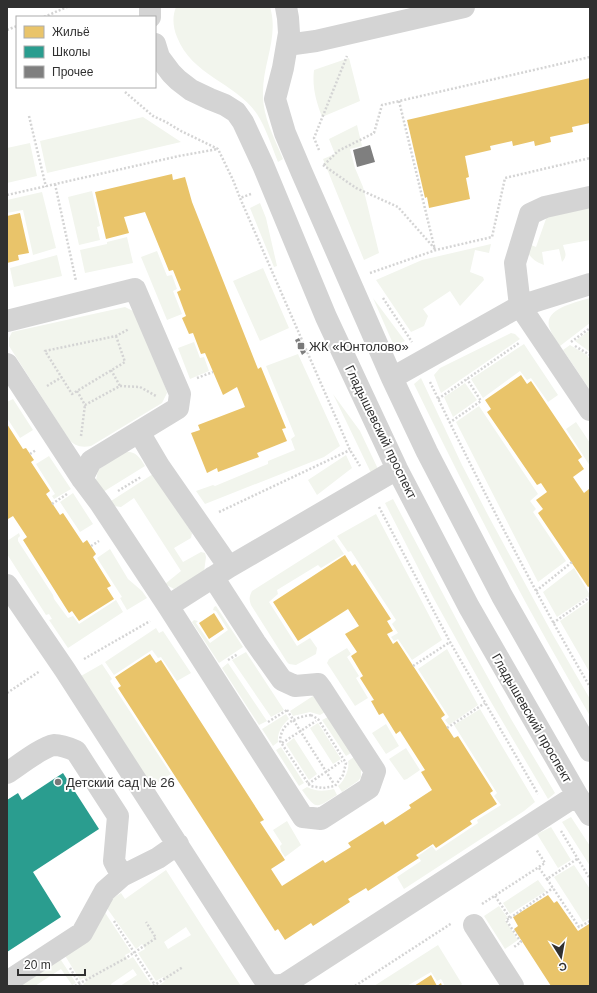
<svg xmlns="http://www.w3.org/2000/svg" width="597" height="993" viewBox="0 0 597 993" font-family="Helvetica,sans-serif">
	<rect width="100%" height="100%" fill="#fff"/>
	<!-- green -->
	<path fill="#f2f5ed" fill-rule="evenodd" d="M176 7H270C279 36 263 63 263 92 262 116 274 137 283 159L278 162C272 147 266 128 257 114 235 82 192 76 177 37 173 27 172 17 176 7Z
		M349 58 360 101 322 117C316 101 312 87 314 70Z
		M143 117 181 142 47 173 40 141Z
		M357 125 362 146 350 149 355 168 363 187 379 253 364 260 323 159 335 154 329 139Z
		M30 143 37 176 7 183V148Z
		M92 191 100 226 97 227 100 240 79 245 68 197Z
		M42 192 56 248 33 255 23 210 7 213V200Z
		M260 203 266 218 277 266 274 267 250 208Z
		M590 205V240L563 245C565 253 568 255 562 262L559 249 542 252 544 265C531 260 529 255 522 243L524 242 536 247 547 216Z
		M127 237 133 263 85 273 80 250 107 244V242Z
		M491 244 489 253 475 250 470 272 483 277 484 280 460 306 450 291 423 309 428 316 424 326 411 332 376 280 422 260Z
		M157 251 167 276 172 275 177 289 173 291 182 314 167 320 141 257Z
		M57 255 62 276 14 287 10 268Z
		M263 268 289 328 260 341 233 281Z
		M373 298 405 341 394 346Z
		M590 298V323L560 346C556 341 552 335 550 329 541 309 577 302 590 298Z
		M125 307 135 312 166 389 167 393 162 403 91 446C81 448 74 446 68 438L9 346V338L12 332Z
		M590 330V352L575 341Z
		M511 333 515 334 520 339 441 393 434 375 440 368Z
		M194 342 200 358 204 357 209 371 190 379 178 348Z
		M524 344 558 395 548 402 531 378 527 380 520 371 483 398 471 379Z
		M570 345 587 355 590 360V390L563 350Z
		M298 354 340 446 324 457 205 504 196 491 213 485 215 486 268 464V461L295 450 291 439 295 436 266 366Z
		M421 378 462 465 489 517 553 635 590 699V716C526 608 469 497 414 384Z
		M465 383 477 400 453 417 444 397Z
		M333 394 360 431 378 469 372 475Z
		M13 399 33 430 20 438 7 418V402Z
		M479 406 538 494 530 501 536 509 533 512 566 561 538 582 456 422Z
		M576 422 590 443V466L566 429Z
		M124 452C135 451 139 456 145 466L103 492 96 480 98 470Z
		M346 455 352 468 317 495 308 480Z
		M49 456 71 489 54 499 52 496 55 494 36 464Z
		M153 474 192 533 191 538 174 548 183 562 201 552 205 553 206 557 204 572 174 589 165 584 181 571 134 498 121 507 114 506 111 501Z
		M73 493 93 524 80 532 60 502Z
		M393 499 471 647 511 719 555 793 548 799 491 702 434 599 385 503Z
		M376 514 442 640 412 660 398 639 394 641 391 637 398 633 392 624 396 620 351 551 348 552 337 536Z
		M19 533 20 536 18 538V541L53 595 54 599 68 618 73 616 79 624 116 600 123 612 68 648 49 620 52 619 49 614 46 615 7 554V541Z
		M334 539 344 554 321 568 318 565 277 590 278 594 269 602 297 646 310 638 317 648 316 654 296 665 289 664 287 662 251 605C249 599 249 597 252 591Z
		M110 549 128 579 142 591 147 598 127 610 120 598 122 597 97 558Z
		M574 568 590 595 557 617 543 592Z
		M589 601 590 609 589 610 590 612V673L560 621Z
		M216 606 243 647 219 663 192 622 194 620 198 621 196 623 210 643 228 630 216 611 213 610 214 607Z
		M156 628 159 633 163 631 191 673 177 681 161 657 158 658 152 650 114 675 105 662Z
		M347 648 351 654 347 657 359 676 356 678 368 698 355 706 327 663 329 659Z
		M447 649 478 705 449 725 445 720 449 717 418 669Z
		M246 652 284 710 271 717 232 660Z
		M228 663 267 721 259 725 222 668Z
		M102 664 112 679 110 681 171 774 152 786 81 676Z
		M313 696 325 712 320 715 310 712 293 716 290 711Z
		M480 709 535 802 524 811 404 889 397 877 421 861 418 856 432 846 436 851 478 823 477 820 501 805 494 796 497 793 454 725Z
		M286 714 289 719C282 725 277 733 278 742L273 746 262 729Z
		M328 717 351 753 346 756 322 720Z
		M318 723 341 759 333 764 310 728Z
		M386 724 399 746 386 754 372 733Z
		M294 738 317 774 309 780 286 744Z
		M281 747 304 783 299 786 276 750Z
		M406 748 420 770 407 779 404 780 389 759Z
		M354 757 361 769V777L358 781 342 792 338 786C344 781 350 769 348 761Z
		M307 787C317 792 324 791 334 789L337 795C316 808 317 811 302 790Z
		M571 817 590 846V866L562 822Z
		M287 821 301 845 285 857 281 851 280 846 282 844 273 830Z
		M551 827 571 860 558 868 537 834Z
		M574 865 590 889V918L583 922 554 877Z
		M166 870 233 974 241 986H158L165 981 163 977 156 981 138 953 145 949 142 944 136 949 104 904 121 893 125 899ZM186 927 191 935 168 949 164 942Z
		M538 880 546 891 510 914 503 903Z
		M499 906 508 918 505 920 518 940 505 949 484 916Z
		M104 911 131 952 125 955 128 960 133 957 151 984 148 986H120L137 975 133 969 111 984 112 986H85L83 984 86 982 84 978 80 980 64 954Z
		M438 945 462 984 461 985V986H445L441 979 437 981 431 972 407 986H374Z
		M59 957 76 983 72 985 61 969 35 986H14Z"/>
	<!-- homes -->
	<path fill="#e9c46a" d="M590 78V123L572 127 573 132 550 137 551 142 535 146 534 141 513 146 512 141 490 146 491 150 465 156 469 177 466 178 470 199 429 208 427 197 425 198 407 120Z
		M172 174 173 180 185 177 192 202 258 369 261 367 286 428 282 429 287 441 257 453 259 457 218 472 217 468 207 473 191 433 200 430 198 425 245 407 237 387 223 395 205 353 201 354 193 333 189 334 182 318 186 316 177 292 181 290 173 270 169 271 145 212 124 217 129 233 106 239 95 192Z
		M20 213 29 253 18 255 19 260 7 263V216Z
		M521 375 527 384 531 381 582 457 578 460 584 469 573 477 584 493 589 489 590 491V586L588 587 538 513 543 509 536 500 547 492 541 483 537 485 487 412 491 409 485 400Z
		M7 424 23 449 26 448 34 460 31 462 50 491 46 494 60 515 63 513 83 543 87 540 96 554 93 557 111 586 107 588 114 599 79 621 72 611 69 613 23 540 27 537 13 516 8 519 7 517Z
		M345 555 352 566 355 564 391 619 387 621 393 631 387 634 393 644 397 641 445 715 441 718 454 738 458 736 493 791 490 793 497 804 470 821 472 824 436 848 433 844 416 855 419 858 368 891 366 888 348 899 350 902 313 926 311 923 285 940 278 929 275 931 118 688 121 686 115 677 150 654 156 663 161 660 264 820 260 822 285 860 271 869 282 886 323 860 325 863 351 847 348 843 383 821 385 825 411 808 409 805 432 790 421 772 425 770 400 731 396 734 383 713 379 715 371 701 374 700 360 678 363 676 351 656 357 652 345 634 359 626 348 609 298 641 273 602Z
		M214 613 224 629 209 639 199 623Z
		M548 895 554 903 557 901 578 931 589 924 590 925V986H551L514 929 518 926 513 917Z
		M431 975 437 986 441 983 442 986H414Z"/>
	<!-- schools -->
	<path fill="#2a9d8f" d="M63 773 99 829 33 872 61 917 7 952V800L18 793 22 800Z"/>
	<!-- building -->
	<path fill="#7f7f7f" d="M370 145 375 162 357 167 353 150Z
		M299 338 306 352 302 355 295 340Z"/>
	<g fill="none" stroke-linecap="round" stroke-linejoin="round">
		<!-- path -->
		<path stroke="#d4d4d4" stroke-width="2.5" stroke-dasharray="2 2" stroke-linecap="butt" d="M44 17 67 7
			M7 30 17 26
			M125 92 153 116 166 122 181 131 218 149 233 180 240 198
			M399 101 435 250
			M29 116 46 187
			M319 150 314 138 347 56
			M323 165 356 188 398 207 436 250
			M324 165 338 151 374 133 382 105 590 57
			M55 184 76 281
			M251 194 240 198 350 450 360 466
			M7 195 179 156 218 149
			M370 273 436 250 492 237 505 178 590 158
			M383 298 412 342
			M116 336 125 362 72 394 45 351 116 336 129 329
			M571 342 590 328
			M575 346 590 355
			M111 370 120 386
			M197 378 213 372
			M430 382C480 485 532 588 590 687
			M47 386 62 377
			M77 391 85 405 120 386 140 387 156 396
			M438 399 519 343
			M449 423 481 401 467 379
			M81 436 85 405
			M30 454 36 450
			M118 491 141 477
			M52 504 67 494
			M379 507 450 642 538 794
			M219 512 350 450
			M91 546 99 541
			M536 591 572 562
			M553 623 590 597
			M84 659 150 621
			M228 660 238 654
			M413 666 450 642
			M7 693 40 671
			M287 710 334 784
			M311 715 318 719 346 763 343 775 335 786 323 788 310 786 280 741C281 723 296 717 311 715Z
			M268 722 287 710
			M447 728 485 703
			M282 743 316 721
			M308 784 342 761
			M561 831 590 879
			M577 859 547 879 579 927 590 921
			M539 868 547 879
			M495 896 510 918 506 920 521 942 514 947
			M482 904 545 863 536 849
			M510 918 553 888
			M114 921 155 985
			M70 968 81 986
			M75 986 126 958 156 938 146 922
			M153 986 183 967
			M355 986 452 923"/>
		<!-- minor -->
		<path stroke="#d4d4d4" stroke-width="22" d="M150 7V17
			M286 7 288 18 289 33 283 68 275 99 285 133 302 173 392 378 427 452 502 596 590 751
			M155 44 159 57 171 73 178 80 191 90 210 99 225 105 236 112 243 122 263 165 326 317 397 469 469 607 577 795 590 815
			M287 45 316 41 464 7
			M590 197 545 207 530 214 515 263 520 306 590 410
			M7 321 135 289 180 394 178 408 91 461 82 479
			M7 364 82 479 100 503 168 606 303 817 321 819 369 788 375 771 321 688 318 684 295 686 282 680 255 642 213 577
			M392 378 520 306 590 284
			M139 432 159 466 229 567
			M7 585 65 670 262 976C270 987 273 986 285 984L577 795
			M168 606 229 567 397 469
			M7 773C18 766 42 747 54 745 62 745 69 748 76 751L118 816 114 861 122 876
			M474 925 513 986
			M7 982 82 933 105 891 122 876 158 858 178 844"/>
	</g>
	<!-- markers -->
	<g fill="#787878" stroke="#fff" stroke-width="1.5">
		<rect x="297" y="342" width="8" height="8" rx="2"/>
		<circle cx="58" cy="782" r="4"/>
	</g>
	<g text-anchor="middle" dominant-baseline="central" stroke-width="4" stroke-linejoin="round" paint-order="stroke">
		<!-- poi labels -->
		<g font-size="13" fill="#303030" stroke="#fff" text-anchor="start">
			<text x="309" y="346">ЖК «Юнтолово»</text>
			<text x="66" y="782">Детский сад № 26</text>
		</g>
		<!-- street labels -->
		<g font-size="13" fill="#303030" stroke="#fff">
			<text transform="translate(381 432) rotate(64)">Гладышевский проспект</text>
			<text transform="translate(532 718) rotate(60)">Гладышевский проспект</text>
		</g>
	</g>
	<!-- border -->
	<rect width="597" height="993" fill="none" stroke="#303030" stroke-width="16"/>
	<!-- legend -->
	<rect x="16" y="16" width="140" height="72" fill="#ffffff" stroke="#acacac"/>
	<rect x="24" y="26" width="20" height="12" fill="#e9c46a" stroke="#acacac"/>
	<text x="52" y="36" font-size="12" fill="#303030">Жильё</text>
	<rect x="24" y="46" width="20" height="12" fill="#2a9d8f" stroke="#acacac"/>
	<text x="52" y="56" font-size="12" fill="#303030">Школы</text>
	<rect x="24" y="66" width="20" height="12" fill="#7f7f7f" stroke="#acacac"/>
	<text x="52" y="76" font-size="12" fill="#303030">Прочее</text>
	<!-- north arrow -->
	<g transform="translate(561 957) rotate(169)" stroke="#ffffff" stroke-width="3" paint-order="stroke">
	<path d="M0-3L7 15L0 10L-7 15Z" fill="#303030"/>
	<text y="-6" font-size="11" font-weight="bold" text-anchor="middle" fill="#303030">С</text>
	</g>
	<!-- scale -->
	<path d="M18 969v6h67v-6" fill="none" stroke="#303030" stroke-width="2"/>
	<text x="24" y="969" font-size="12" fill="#303030" stroke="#ffffff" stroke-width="3" paint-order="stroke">20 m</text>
</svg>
